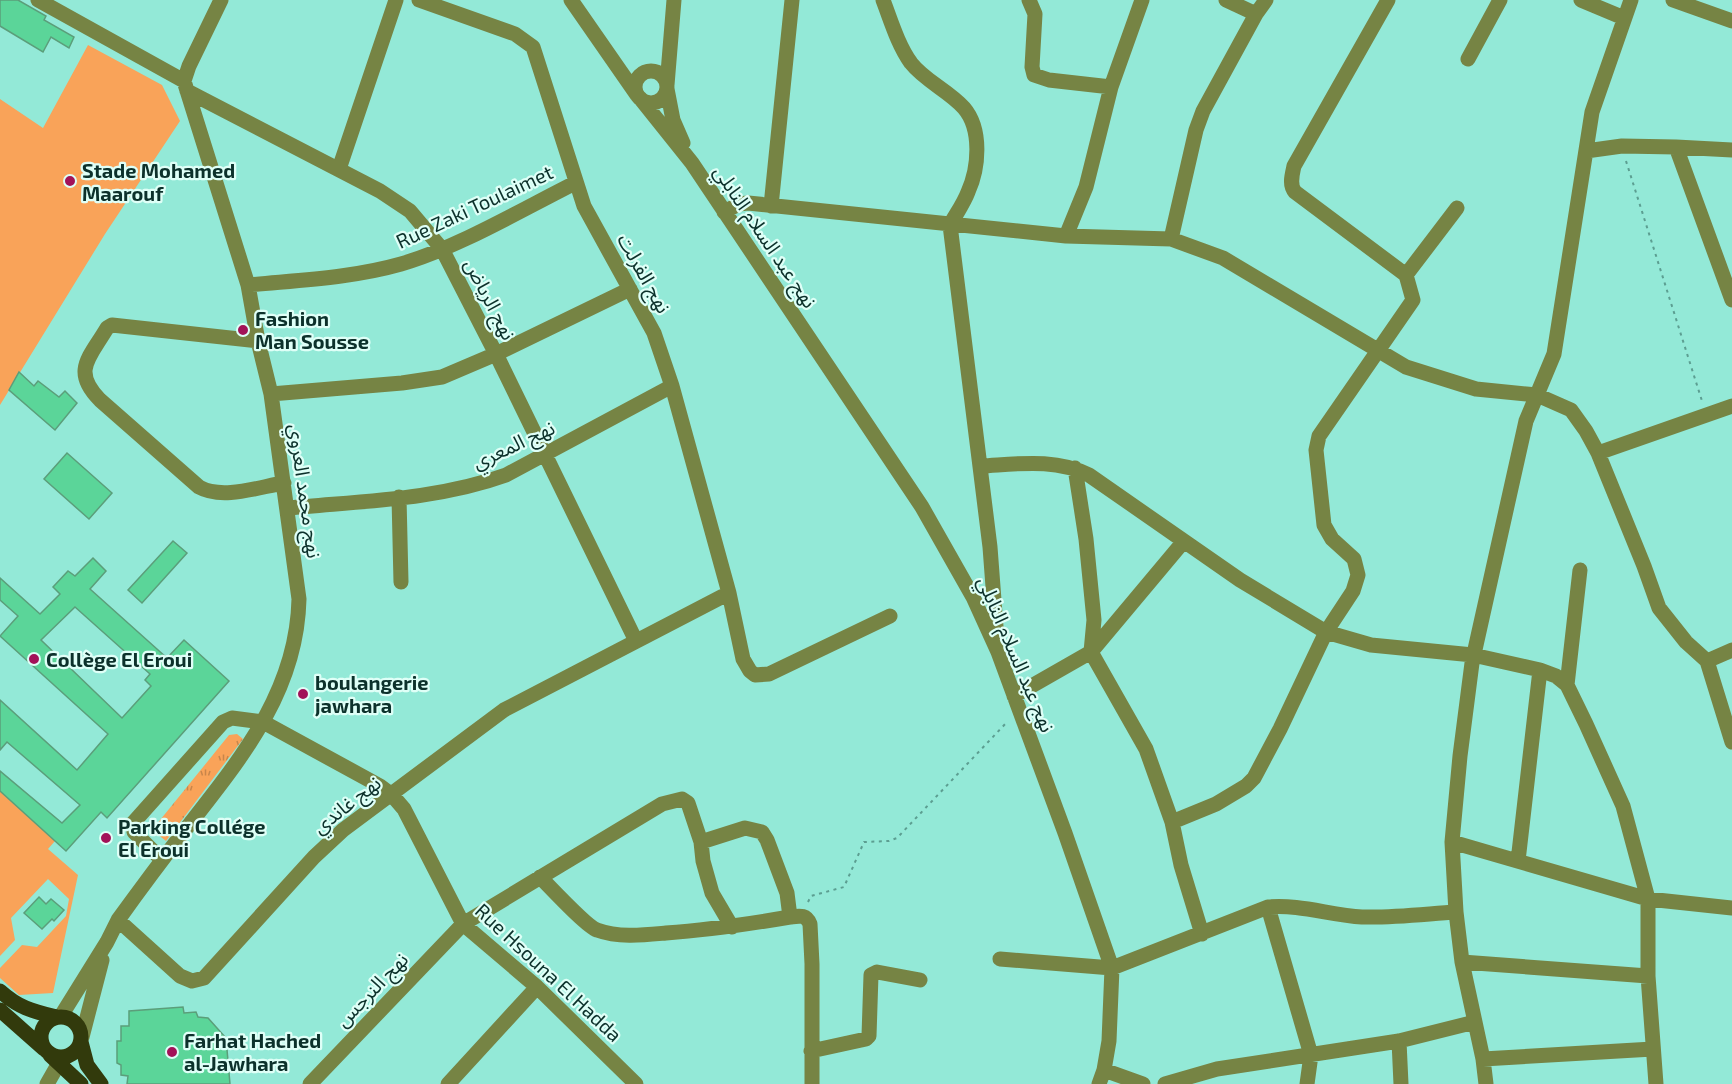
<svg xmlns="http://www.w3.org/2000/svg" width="1732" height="1084" viewBox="0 0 1732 1084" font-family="'Exo 2','Noto Sans Arabic',sans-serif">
	<defs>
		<pattern id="grass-tufts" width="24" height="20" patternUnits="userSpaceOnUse" patternTransform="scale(1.5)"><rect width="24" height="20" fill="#f9a359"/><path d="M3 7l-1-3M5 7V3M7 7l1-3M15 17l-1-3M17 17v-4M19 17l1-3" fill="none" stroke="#c8854a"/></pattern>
	</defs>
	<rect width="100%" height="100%" fill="#93e9d7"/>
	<!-- grass -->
	<path fill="url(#grass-tufts)" d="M237 734 243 739 166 841 152 830 229 735Z"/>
	<!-- garden -->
	<path fill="#f9a359" d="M88 45 162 85 180 121 105 234 0 405V99L43 128Z
		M0 791 55 841 48 849 78 875 53 993 19 995 0 978V968L22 945 37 947 66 916 69 899 48 879 11 918 15 940 0 956Z"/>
	<!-- building -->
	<path fill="#5bd599" stroke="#5b9e7a" stroke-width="1.5" fill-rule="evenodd" d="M0 0H18L46 16 44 20 74 37 69 48 51 37 43 52 0 26Z
		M19 372 34 386 38 381 59 397 65 391 77 403 55 430 9 390Z
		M67 453 112 493 89 519 44 479Z
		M173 541 187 553 142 603 128 590Z
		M93 558 106 571 90 589 167 658 184 640 229 681 107 818 101 812 66 851 0 791V771L62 823 80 805 7 742 0 750V700L77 770 108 734 0 636 18 616 0 600V578L40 614 60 594 53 587 68 571 75 576ZM75 607 150 674 145 680 151 686 122 718 41 640Z
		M39 897 46 904 51 899 64 910 54 921 52 919 42 929 24 913Z
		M183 1007 184 1013 196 1012 198 1017 208 1018 226 1038 230 1084H127L128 1076 121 1075V1065L117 1063V1041H121V1026H129V1011Z"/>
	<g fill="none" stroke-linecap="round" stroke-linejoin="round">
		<!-- path -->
		<path stroke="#5c9e91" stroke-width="2" stroke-dasharray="3 4.5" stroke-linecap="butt" d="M1626 161 1702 401
			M808 902 811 896 844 887 864 842 889 841 897 838 1008 721"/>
		<!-- minor -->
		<path stroke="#768444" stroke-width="15" d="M38 0 184 81 248 285 258 341 271 394 299 599C297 690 243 756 189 825 165 856 141 888 118 920L107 942 61 1016
			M419 0 515 34 533 47 584 206 654 333 672 386 729 593 743 659 750 671 755 675 769 674 890 616
			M571 0 637 95
			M883 0C891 21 898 45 911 63 925 81 949 91 964 108 982 129 979 168 968 192 964 203 956 214 950 225L990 547 997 640
			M1029 0 1035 14 1032 67 1034 75 1049 80 1111 87
			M1226 0 1256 14
			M1581 0 1624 18
			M1673 0 1732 21
			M1468 59 1500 0
			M635 87a16 16 0 1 1 32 0a16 16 0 1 1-32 0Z
			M184 81 189 66 221 0
			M667 85 674 0
			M667 89 673 120 683 143
			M187 91 380 191 410 211 442 249 496 354 636 641
			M640 98 692 163 922 507 973 597 998 652 1065 833 1112 968 1109 1041 1104 1070 1099 1084
			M1676 147 1732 150
			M1586 151 1622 146 1676 147 1732 300
			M339 169 396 0
			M771 206 792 0
			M724 212 739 204 748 203 1066 236 1171 239 1223 258 1406 367 1476 389 1537 395 1571 410 1586 431 1598 453 1644 566 1659 608 1686 642 1707 661 1732 742
			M1066 236 1086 187 1111 87 1142 0
			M1171 239 1196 130 1203 111 1256 14 1266 0
			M1406 275 1457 208
			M248 285C299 280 352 278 401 264 459 247 521 210 575 183
			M258 341 112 325 107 328C90 357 71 371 100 400L199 487C222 500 259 487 284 483
			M271 394 402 383 442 377 496 354 630 289
			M1598 453 1732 406
			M981 466C1018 464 1055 458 1089 475L1240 580 1326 632 1371 645 1473 655 1540 670 1556 676 1567 685 1586 724 1623 806 1648 899V976L1656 1084
			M1075 468 1086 539 1094 620 1091 652 1146 749 1172 822 1181 865 1202 934
			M399 497 401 582
			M288 508C360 501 437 500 506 475L672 386
			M1707 661 1732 650
			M1567 685 1580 570
			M1014 696 1091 652 1184 541
			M1172 822 1216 804 1246 786 1254 778 1280 729 1326 632 1353 591 1358 575 1354 559 1332 539 1324 525 1316 450 1319 436 1413 300 1406 275 1295 192C1289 185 1292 175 1294 166L1388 0
			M701 842 703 861 712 893 732 927
			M1452 842 1648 899 1732 908
			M162 860 134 832 133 823 223 722 232 718 263 722 380 786 392 795 404 809 463 924 537 987 636 1084
			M1518 861 1540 670
			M540 877C550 887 587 927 597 930 619 938 644 935 666 933 708 930 749 924 790 917
			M1268 907 1311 1055 1307 1084
			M118 920 180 976 192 981 204 978 314 857 343 830 504 710 729 593
			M1000 959 1112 968 1268 907C1299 904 1330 915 1362 917 1393 918 1425 914 1456 912
			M1462 962 1648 976
			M82 1037 102 960
			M1399 1041 1401 1084
			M811 1051 866 1039 869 1036 871 975 877 972 920 980
			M1483 1059 1653 1049
			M1104 1070 1143 1084
			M47 1084 59 1063 65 1057
			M310 1084 463 924 662 804 682 799 688 803 701 842 745 828 762 832 767 840 787 893 790 917C799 916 806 914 810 924L812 964V1084
			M448 1084 537 987
			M1165 1084 1217 1069 1399 1041 1475 1022
			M1486 1084 1483 1059 1462 962 1456 912 1452 842 1460 756 1472 663 1526 421 1554 354 1592 112 1631 0"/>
		<!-- major -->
		<path stroke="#323a0c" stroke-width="15" d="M0 991C19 1008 32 1011 56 1017
			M0 1010 44 1049
			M41 1037a20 20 0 1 1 40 0a20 20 0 1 1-40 0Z
			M81 1042 87 1065 101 1084
			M50 1055 81 1084"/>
	</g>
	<!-- markers -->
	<g fill="#a21258" stroke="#dffff7" stroke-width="2">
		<circle cx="70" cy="181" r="6"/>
		<circle cx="243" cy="330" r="6"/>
		<circle cx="34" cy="659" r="6"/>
		<circle cx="303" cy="694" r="6"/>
		<circle cx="106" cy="838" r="6"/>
		<circle cx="172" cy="1052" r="6"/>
	</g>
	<g text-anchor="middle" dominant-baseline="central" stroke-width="4.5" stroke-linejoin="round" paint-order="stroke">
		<!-- poi labels -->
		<g font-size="20" font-weight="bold" fill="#0c312b" stroke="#dffff7" text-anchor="start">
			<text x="82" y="170">Stade Mohamed<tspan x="82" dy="23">Maarouf</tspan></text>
			<text x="255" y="318">Fashion<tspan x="255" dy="23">Man Sousse</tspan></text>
			<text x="46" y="659">Collège El Eroui</text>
			<text x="315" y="682">boulangerie<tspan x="315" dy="23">jawhara</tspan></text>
			<text x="118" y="826">Parking Collége<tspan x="118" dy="23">El Eroui</tspan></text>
			<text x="184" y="1040">Farhat Hached<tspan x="184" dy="23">al-Jawhara</tspan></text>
		</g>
		<!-- street labels -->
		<g font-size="20" fill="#0c312b" stroke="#dffff7">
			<text transform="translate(474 206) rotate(-25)">Rue Zaki Toulaimet</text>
			<text transform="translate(766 236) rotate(56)">نهج عبد السلام النابلي</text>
			<text transform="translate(645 273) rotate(61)">نهج الفرلت</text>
			<text transform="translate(491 299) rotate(63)">نهج الرياض</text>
			<text transform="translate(513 444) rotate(-25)">نهج المعري</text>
			<text transform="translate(306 491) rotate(82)">نهج محمد العروي</text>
			<text transform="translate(1017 654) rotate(67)">نهج عبد السلام النابلي</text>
			<text transform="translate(346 804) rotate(-38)">نهج غاندي</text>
			<text transform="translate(549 972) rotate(43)">Rue Hsouna El Hadda</text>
			<text transform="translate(371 989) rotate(-46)">نهج النرجس</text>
		</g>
	</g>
</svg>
